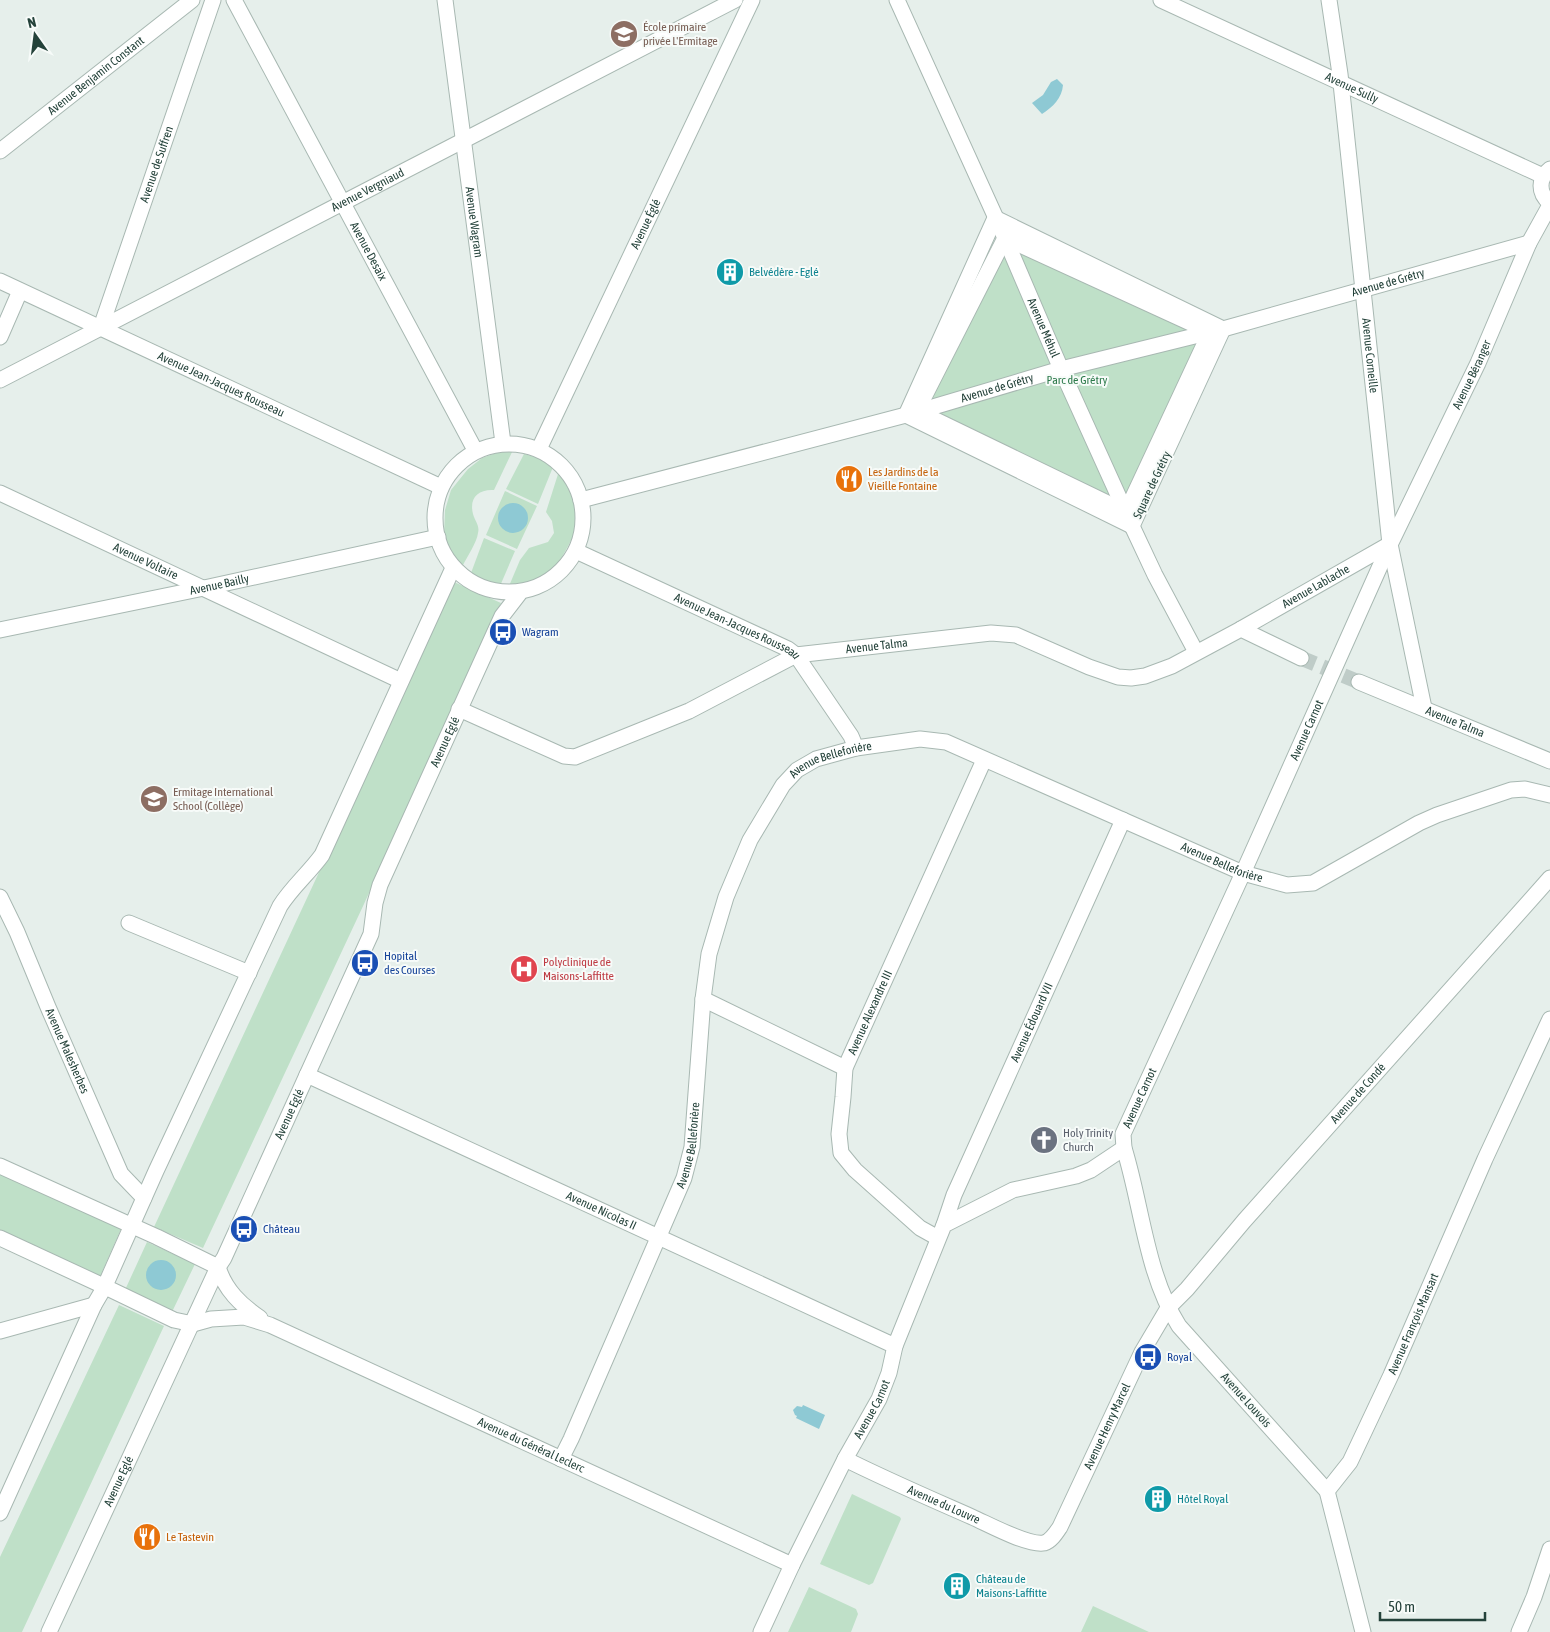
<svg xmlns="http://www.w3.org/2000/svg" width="1550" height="1632" viewBox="0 0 1550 1632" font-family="'Asap Condensed',sans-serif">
	<rect width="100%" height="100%" fill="#e6efeb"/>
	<!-- green -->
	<path fill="#bfe0c8" d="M1005 238 1210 332 1126 512 917 411Z
		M513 450 494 490C478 489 469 498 473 514 475 521 480 526 478 533 477 542 467 557 463 565L450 555 444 535 445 510 451 490 468 469 482 458 499 452Z
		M524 454 539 458 553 467 538 504 506 489Z
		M559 471C565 482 578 505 577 518 577 528 572 539 567 548 553 575 539 582 509 586L520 560 529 548 548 542 554 533 552 521 546 512Z
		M505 491 537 506 517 549 486 535Z
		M484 538 515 551 500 586 484 581 471 573Z
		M454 582 501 603 364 904 203 1248 154 1227Z
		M0 1173 121 1229 99 1279 0 1234Z
		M147 1242 195 1264 172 1312 125 1290Z
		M119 1305 164 1326 22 1632H0V1557Z
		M852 1494 900 1517 901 1519 873 1583 869 1585 820 1564Z
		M809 1587 856 1609 858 1614 851 1632H788Z
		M1093 1606 1149 1632H1081Z"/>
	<!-- water -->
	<path fill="#8ec9d4" d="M1057 79 1063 85C1062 98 1053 107 1042 114L1032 103 1043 95 1051 82Z
		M498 518a15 15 0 1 1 30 0a15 15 0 1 1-30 0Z
		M146 1275a15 15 0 1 1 30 0a15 15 0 1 1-30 0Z
		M803 1405 825 1415 819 1429 796 1418 797 1416 795 1415 793 1410 797 1406 802 1407Z"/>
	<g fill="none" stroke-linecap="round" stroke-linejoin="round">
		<!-- street-tunnel -->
		<path stroke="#bfccc8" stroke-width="15" stroke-dasharray="15 8" stroke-linecap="butt" d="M1301 658 1359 682"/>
		<defs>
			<g id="street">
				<path id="s1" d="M234 0 475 450"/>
				<path id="s2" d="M445 0 503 443"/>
				<path id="s3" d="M897 0 1005 238 1061 369 1132 526 1155 575 1196 652"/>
				<path id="s4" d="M1161 0 1543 176"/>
				<path id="s5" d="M1329 0 1340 74 1390 544 1424 708"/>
				<path id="s6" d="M0 151 192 0"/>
				<path d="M1550 169C1538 178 1538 193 1550 203"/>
				<path d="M995 218 1223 329 1132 526 906 415Z"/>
				<path d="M1005 238 1210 332 1126 512 917 411Z"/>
				<path id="s7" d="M0 281 441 487"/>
				<path id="s8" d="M101 327 213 0"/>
				<path d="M0 337 20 291"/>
				<path id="s9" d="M0 380 735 0"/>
				<circle cx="509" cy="518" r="74"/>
				<path id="s10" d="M539 449 752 0"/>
				<path id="s11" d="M0 493 401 681"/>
				<path id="s12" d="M581 500 906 415 1061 369 1223 329 1529 243"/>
				<path id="s13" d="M576 551 788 649 796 655 851 736 856 748"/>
				<path id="s14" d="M1241 629 1390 544"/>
				<path id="s15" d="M0 630 204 588 438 537"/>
				<path id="s16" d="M1359 682 1550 761"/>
				<path id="s17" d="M459 709 564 756 575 757 689 711 796 655 991 633 1016 635 1089 667 1118 677 1131 678 1145 676 1172 666 1241 629 1301 658"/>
				<path id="s18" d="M0 897 17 932 48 1007 121 1174 144 1198"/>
				<path d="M129 923 249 973"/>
				<path d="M703 999 845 1068"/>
				<path id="s19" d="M307 1075 895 1346"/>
				<path d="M0 1166 157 1237 218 1267C225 1290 241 1305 260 1318"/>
				<path id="s20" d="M944 1225 954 1195 1123 820"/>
				<path id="s21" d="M0 1238 97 1283 174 1320 193 1324 211 1319 244 1317 270 1325 792 1565"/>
				<path id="s22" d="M938 1238 920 1228 855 1170 841 1153 839 1134 843 1097 845 1068 984 760"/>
				<path d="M0 1331 94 1305"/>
				<path id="s23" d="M561 1459 571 1439 684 1178 692 1147 703 999 709 954 726 897 750 840 783 785 797 770 816 759 856 748 920 739 946 742 1243 873 1287 885 1313 883 1419 823 1437 815 1511 790 1525 789 1550 795"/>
				<path id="s24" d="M845 1459C887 1480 929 1498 972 1517 988 1524 1028 1546 1044 1543 1051 1541 1056 1533 1060 1527L1142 1352 1168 1308 1187 1289 1244 1221 1550 878"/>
				<path id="s25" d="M1327 1491 1350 1462 1391 1375 1485 1159 1550 1019"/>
				<path d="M0 1513 94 1305 104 1288 156 1171 280 906C292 887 309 873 322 855L453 568"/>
				<path id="s26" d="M49 1632 218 1267 224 1258 371 934 375 903 380 885 502 616 519 594"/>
				<path id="s27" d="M761 1632 792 1565 845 1459 879 1399 889 1373 895 1346 944 1225 1013 1190 1076 1176 1091 1170 1124 1148"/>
				<path id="s28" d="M1363 1632 1327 1491 1179 1326C1146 1274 1142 1206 1124 1148L1123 1134 1243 873 1385 555 1478 363 1529 243 1550 205"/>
				<path d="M1519 1632 1534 1597 1550 1549"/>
			</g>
		</defs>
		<!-- street casing -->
		<use href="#street" stroke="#a8b8b2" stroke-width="17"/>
		<!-- street -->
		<use href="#street" stroke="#fff" stroke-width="15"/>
	</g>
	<!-- icons -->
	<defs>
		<symbol id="school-disc" viewBox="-11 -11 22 22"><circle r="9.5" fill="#8d6e63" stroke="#f7fbf9"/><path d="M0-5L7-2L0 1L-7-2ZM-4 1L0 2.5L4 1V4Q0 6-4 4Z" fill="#fff"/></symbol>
		<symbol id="building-disc" viewBox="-11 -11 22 22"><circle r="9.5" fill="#0f9aa8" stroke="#f7fbf9"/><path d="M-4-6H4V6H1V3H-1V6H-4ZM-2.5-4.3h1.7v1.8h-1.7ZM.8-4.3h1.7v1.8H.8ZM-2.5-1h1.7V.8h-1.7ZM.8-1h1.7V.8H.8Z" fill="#fff"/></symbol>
		<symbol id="restaurant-disc" viewBox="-11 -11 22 22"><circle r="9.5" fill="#e8710a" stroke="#f7fbf9"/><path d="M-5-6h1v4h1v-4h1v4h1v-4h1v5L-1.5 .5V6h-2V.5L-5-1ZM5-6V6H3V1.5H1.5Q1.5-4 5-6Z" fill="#fff"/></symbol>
		<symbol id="bus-disc" viewBox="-11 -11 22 22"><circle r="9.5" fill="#1a4fb4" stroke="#f7fbf9"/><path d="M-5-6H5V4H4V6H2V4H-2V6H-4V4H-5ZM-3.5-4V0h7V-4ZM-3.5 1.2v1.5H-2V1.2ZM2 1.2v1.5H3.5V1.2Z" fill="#fff"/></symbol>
		<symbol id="hospital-disc" viewBox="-11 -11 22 22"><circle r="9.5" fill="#e0444e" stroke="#f7fbf9"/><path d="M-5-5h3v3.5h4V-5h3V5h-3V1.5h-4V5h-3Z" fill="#fff"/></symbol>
		<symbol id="church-disc" viewBox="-11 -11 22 22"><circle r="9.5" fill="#6b7280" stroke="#f7fbf9"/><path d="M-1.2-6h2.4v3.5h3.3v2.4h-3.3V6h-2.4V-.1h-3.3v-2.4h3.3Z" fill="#fff"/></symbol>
	</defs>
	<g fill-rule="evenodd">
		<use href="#school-disc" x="608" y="18" width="32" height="32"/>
		<use href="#building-disc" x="714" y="256" width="32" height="32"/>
		<use href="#restaurant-disc" x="833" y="463" width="32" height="32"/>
		<use href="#bus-disc" x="487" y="616" width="32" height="32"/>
		<use href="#school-disc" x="138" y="783" width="32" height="32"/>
		<use href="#bus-disc" x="349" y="947" width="32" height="32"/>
		<use href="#hospital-disc" x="508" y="953" width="32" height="32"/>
		<use href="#church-disc" x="1028" y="1124" width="32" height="32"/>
		<use href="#bus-disc" x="228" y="1213" width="32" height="32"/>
		<use href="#bus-disc" x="1132" y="1341" width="32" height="32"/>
		<use href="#building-disc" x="1142" y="1483" width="32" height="32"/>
		<use href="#restaurant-disc" x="131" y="1521" width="32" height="32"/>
		<use href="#building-disc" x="941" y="1570" width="32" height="32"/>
	</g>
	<g text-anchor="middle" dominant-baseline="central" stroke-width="4" stroke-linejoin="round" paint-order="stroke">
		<!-- education labels -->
		<g font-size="12" fill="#785e54" stroke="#f7fbf9" text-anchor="start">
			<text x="643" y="27">École primaire<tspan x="643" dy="14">privée L'Ermitage</tspan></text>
			<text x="173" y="792">Ermitage International<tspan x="173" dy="14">School (Collège)</tspan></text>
		</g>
		<!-- street labels -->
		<g font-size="12" fill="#24423a" stroke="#f7fbf9">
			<text stroke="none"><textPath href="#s6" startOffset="122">Avenue Benjamin Constant</textPath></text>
			<text stroke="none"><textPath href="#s4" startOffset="210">Avenue Sully</textPath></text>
			<text stroke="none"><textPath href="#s8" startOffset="172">Avenue de Suffren</textPath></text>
			<text stroke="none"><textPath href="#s9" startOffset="414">Avenue Vergniaud</textPath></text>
			<text stroke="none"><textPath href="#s2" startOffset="224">Avenue Wagram</textPath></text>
			<text stroke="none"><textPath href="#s10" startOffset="249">Avenue Églé</textPath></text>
			<text stroke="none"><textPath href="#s1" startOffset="285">Avenue Desaix</textPath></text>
			<text stroke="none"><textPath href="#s12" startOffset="836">Avenue de Grétry</textPath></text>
			<text stroke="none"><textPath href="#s3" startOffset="359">Avenue Méhul</textPath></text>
			<text stroke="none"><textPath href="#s5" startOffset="358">Avenue Corneille</textPath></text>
			<text stroke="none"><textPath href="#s28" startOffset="1404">Avenue Béranger</textPath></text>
			<text stroke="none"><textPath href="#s7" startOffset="244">Avenue Jean-Jacques Rousseau</textPath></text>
			<text stroke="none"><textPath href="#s12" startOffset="431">Avenue de Grétry</textPath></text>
			<text transform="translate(1152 485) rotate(-65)">Square de Grétry</text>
			<text stroke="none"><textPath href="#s11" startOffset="161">Avenue Voltaire</textPath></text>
			<text stroke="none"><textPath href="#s15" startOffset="224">Avenue Bailly</textPath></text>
			<text stroke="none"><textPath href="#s14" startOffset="86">Avenue Lablache</textPath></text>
			<text stroke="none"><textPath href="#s13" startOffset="178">Avenue Jean-Jacques Rousseau</textPath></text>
			<text stroke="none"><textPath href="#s17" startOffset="451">Avenue Talma</textPath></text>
			<text stroke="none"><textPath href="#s16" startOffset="104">Avenue Talma</textPath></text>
			<text stroke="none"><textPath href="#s28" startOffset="1012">Avenue Carnot</textPath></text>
			<text stroke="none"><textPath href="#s26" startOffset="976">Avenue Eglé</textPath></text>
			<text stroke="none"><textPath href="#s23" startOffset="774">Avenue Belleforière</textPath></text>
			<text stroke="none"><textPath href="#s23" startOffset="1194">Avenue Belleforière</textPath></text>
			<text stroke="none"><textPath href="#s22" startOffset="276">Avenue Alexandre III</textPath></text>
			<text stroke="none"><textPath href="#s20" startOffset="221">Avenue Édouard VII</textPath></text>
			<text stroke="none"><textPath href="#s18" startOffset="168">Avenue Malesherbes</textPath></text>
			<text stroke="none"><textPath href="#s24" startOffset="771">Avenue de Condé</textPath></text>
			<text stroke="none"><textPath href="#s28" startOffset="608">Avenue Carnot</textPath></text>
			<text stroke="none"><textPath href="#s26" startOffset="571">Avenue Eglé</textPath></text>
			<text stroke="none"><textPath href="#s23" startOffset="340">Avenue Belleforière</textPath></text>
			<text stroke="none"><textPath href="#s19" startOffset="324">Avenue Nicolas II</textPath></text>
			<text stroke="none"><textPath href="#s25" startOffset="189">Avenue François Mansart</textPath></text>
			<text transform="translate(1246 1400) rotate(48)">Avenue Louvois</text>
			<text stroke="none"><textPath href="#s27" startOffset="249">Avenue Carnot</textPath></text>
			<text stroke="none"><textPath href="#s24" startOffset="351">Avenue Henry Marcel</textPath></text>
			<text stroke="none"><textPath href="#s21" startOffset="578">Avenue du Général Leclerc</textPath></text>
			<text stroke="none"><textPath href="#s26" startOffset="166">Avenue Eglé</textPath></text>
			<text stroke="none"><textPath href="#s24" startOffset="109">Avenue du Louvre</textPath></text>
		</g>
		<!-- culture labels -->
		<g font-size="12" fill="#0d838f" stroke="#f7fbf9" text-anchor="start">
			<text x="749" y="272">Belvédère - Eglé</text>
			<text x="1177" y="1499">Hôtel Royal</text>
			<text x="976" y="1579">Château de<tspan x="976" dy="14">Maisons-Laffitte</tspan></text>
		</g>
		<!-- park labels -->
		<g font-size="12" fill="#2d7a4b" stroke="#f7fbf9">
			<text x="1077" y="380">Parc de Grétry</text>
		</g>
		<!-- food labels -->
		<g font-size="12" fill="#c56008" stroke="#f7fbf9" text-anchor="start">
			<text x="868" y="472">Les Jardins de la<tspan x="868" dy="14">Vieille Fontaine</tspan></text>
			<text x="166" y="1537">Le Tastevin</text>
		</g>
		<!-- transit labels -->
		<g font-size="12" fill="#164399" stroke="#f7fbf9" text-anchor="start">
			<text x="522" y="632">Wagram</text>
			<text x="384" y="956">Hopital<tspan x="384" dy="14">des Courses</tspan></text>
			<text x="263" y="1229">Château</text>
			<text x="1167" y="1357">Royal</text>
		</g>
		<!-- health labels -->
		<g font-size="12" fill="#be3a42" stroke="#f7fbf9" text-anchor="start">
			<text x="543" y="962">Polyclinique de<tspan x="543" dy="14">Maisons-Laffitte</tspan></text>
		</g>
		<!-- worship labels -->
		<g font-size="12" fill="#5b616d" stroke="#f7fbf9" text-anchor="start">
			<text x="1063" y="1133">Holy Trinity<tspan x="1063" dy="14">Church</tspan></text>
		</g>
	</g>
	<!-- north arrow -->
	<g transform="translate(35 35) rotate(346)" stroke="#f7fbf9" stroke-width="4" paint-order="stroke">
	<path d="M0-4L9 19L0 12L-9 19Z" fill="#24423a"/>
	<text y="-8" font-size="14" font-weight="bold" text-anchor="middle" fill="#24423a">N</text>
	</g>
	<!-- scale -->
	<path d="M1380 1612v8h105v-8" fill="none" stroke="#24423a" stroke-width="2.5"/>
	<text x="1388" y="1612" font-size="15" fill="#24423a" stroke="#f7fbf9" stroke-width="4" paint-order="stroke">50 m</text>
</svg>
